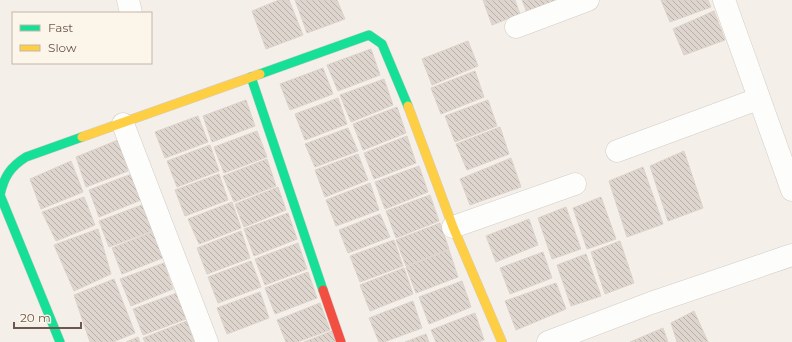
<svg xmlns="http://www.w3.org/2000/svg" width="792" height="342" viewBox="0 0 792 342" font-family="Montserrat,sans-serif">
	<defs>
		<pattern id="building-back-hatch" width="6" height="6" patternUnits="userSpaceOnUse"><rect width="6" height="6" fill="#ddd5ce"/><path d="M-1 5l2 2M0 0l6 6M5-1l2 2" fill="none" stroke="#b7b0a9"/></pattern>
	</defs>
	<rect width="100%" height="100%" fill="#f4efe8"/>
	<!-- building -->
	<path fill="url(#building-back-hatch)" stroke="#dcd3cb" d="M279 0H289L303 35 266 49 252 11Z
		M295 0H337L345 19 307 33Z
		M483 0H515L520 14 492 25Z
		M522 0H563L527 13Z
		M661 0H708L711 7 670 22Z
		M714 11 725 40 684 55 673 29Z
		M468 41 478 66 432 85 422 59Z
		M371 49 380 75 338 91 327 65Z
		M323 68 333 94 290 110 280 84Z
		M475 71 484 97 441 114 431 88Z
		M384 79 393 105 351 122 340 95Z
		M338 98 347 124 305 140 295 114Z
		M246 100 255 126 212 142 203 116Z
		M488 100 497 126 455 142 445 116Z
		M397 107 406 133 363 150 353 124Z
		M198 116 208 142 165 158 155 132Z
		M500 127 509 154 467 170 456 144Z
		M348 128 358 151 315 167 305 144Z
		M257 131 267 157 224 173 214 147Z
		M407 136 416 163 374 179 364 153Z
		M118 140 128 171 86 187 76 157Z
		M210 145 219 171 177 187 167 161Z
		M684 151 703 208 668 221 650 166Z
		M358 154 368 180 325 197 315 170Z
		M511 158 521 187 470 205 460 179Z
		M267 159 276 186 234 202 223 176Z
		M71 161 83 192 41 209 30 179Z
		M419 166 428 192 385 209 375 182Z
		M643 167 663 224 627 237 609 181Z
		M132 174 141 200 99 217 89 190Z
		M219 174 228 200 185 216 175 190Z
		M370 183 379 210 336 226 326 200Z
		M278 187 286 210 244 227 235 204Z
		M430 195 439 221 396 238 386 211Z
		M84 197 95 225 56 241 42 212Z
		M601 197 616 239 587 249 573 208Z
		M232 202 241 228 199 244 188 219Z
		M142 205 152 231 109 247 99 221Z
		M566 207 581 249 552 259 538 218Z
		M288 213 297 239 254 256 244 229Z
		M380 214 390 237 348 253 339 230Z
		M529 219 538 245 496 262 486 236Z
		M440 223 449 249 406 266 396 240Z
		M98 229 111 274 74 291 54 245Z
		M155 231 165 257 122 274 112 248Z
		M241 231 250 258 207 274 197 248Z
		M394 240 403 266 360 282 350 256Z
		M620 241 634 283 605 294 591 252Z
		M298 243 307 269 265 285 255 259Z
		M449 250 458 277 416 293 406 267Z
		M543 252 552 278 510 294 500 268Z
		M586 254 601 296 571 306 557 265Z
		M251 261 261 287 218 303 208 277Z
		M164 263 173 289 131 306 120 279Z
		M404 268 413 294 370 311 360 285Z
		M308 272 317 298 275 314 265 288Z
		M114 279 135 333 113 342H90L74 295Z
		M462 281 471 307 429 324 419 297Z
		M556 283 566 309 516 330 505 301Z
		M260 292 269 318 227 334 217 308Z
		M177 293 186 319 143 335 133 309Z
		M413 301 422 328 384 342H379L369 318Z
		M320 303 330 330 297 342H286L277 320Z
		M694 311 708 342H677L671 323Z
		M475 313 484 340 478 342H436L431 330Z
		M187 321 194 342H145L143 338Z
		M663 328 668 342H630Z
		M332 331 336 342H304Z
		M426 334 429 342H405Z
		M138 337 140 342H126Z"/>
	<g fill="none" stroke-linecap="round" stroke-linejoin="round">
		<defs>
			<path id="street" d="M128 0 131 13
				M724 0 792 190
				M516 27 588 0
				M123 124 207 342
				M617 151 758 99
				M453 227 575 184
				M548 342 651 303 792 255"/>
			<path id="fast" d="M260 74 369 35 382 44 408 106
				M251 77 323 290
				M60 342 0 195C4 177 10 167 26 157L82 137"/>
			<path id="slow" d="M408 106 453 227 502 342
				M82 137 260 74"/>
			<path id="jam" d="M323 290 341 342"/>
		</defs>
		<!-- street casing -->
		<use href="#street" stroke="#d2ccc7" stroke-width="23"/>
		<!-- fast casing -->
		<use href="#fast" stroke="#d2ccc5" stroke-width="10"/>
		<!-- slow casing -->
		<use href="#slow" stroke="#d2ccc5" stroke-width="10"/>
		<!-- jam casing -->
		<use href="#jam" stroke="#d2ccc5" stroke-width="10"/>
		<!-- street -->
		<use href="#street" stroke="#fdfdfc" stroke-width="22"/>
		<!-- fast -->
		<use href="#fast" stroke="#16e098" stroke-width="9"/>
		<!-- slow -->
		<use href="#slow" stroke="#ffcf43" stroke-width="9"/>
		<!-- jam -->
		<use href="#jam" stroke="#f24e42" stroke-width="9"/>
	</g>
	<!-- legend -->
	<rect x="12" y="12" width="140" height="52" fill="#fcf5e9" stroke="#c3b6ab"/>
	<rect x="20" y="25" width="20" height="6" fill="#16e098" stroke="#c3b6ab"/>
	<text x="48" y="32" font-size="12" fill="#6d584d">Fast</text>
	<rect x="20" y="45" width="20" height="6" fill="#ffcf43" stroke="#c3b6ab"/>
	<text x="48" y="52" font-size="12" fill="#6d584d">Slow</text>
	<!-- scale -->
	<path d="M14 322v6h67v-6" fill="none" stroke="#6d584d" stroke-width="2"/>
	<text x="20" y="322" font-size="12" fill="#6d584d" stroke="#fcf5e9" stroke-width="3" paint-order="stroke">20 m</text>
</svg>
